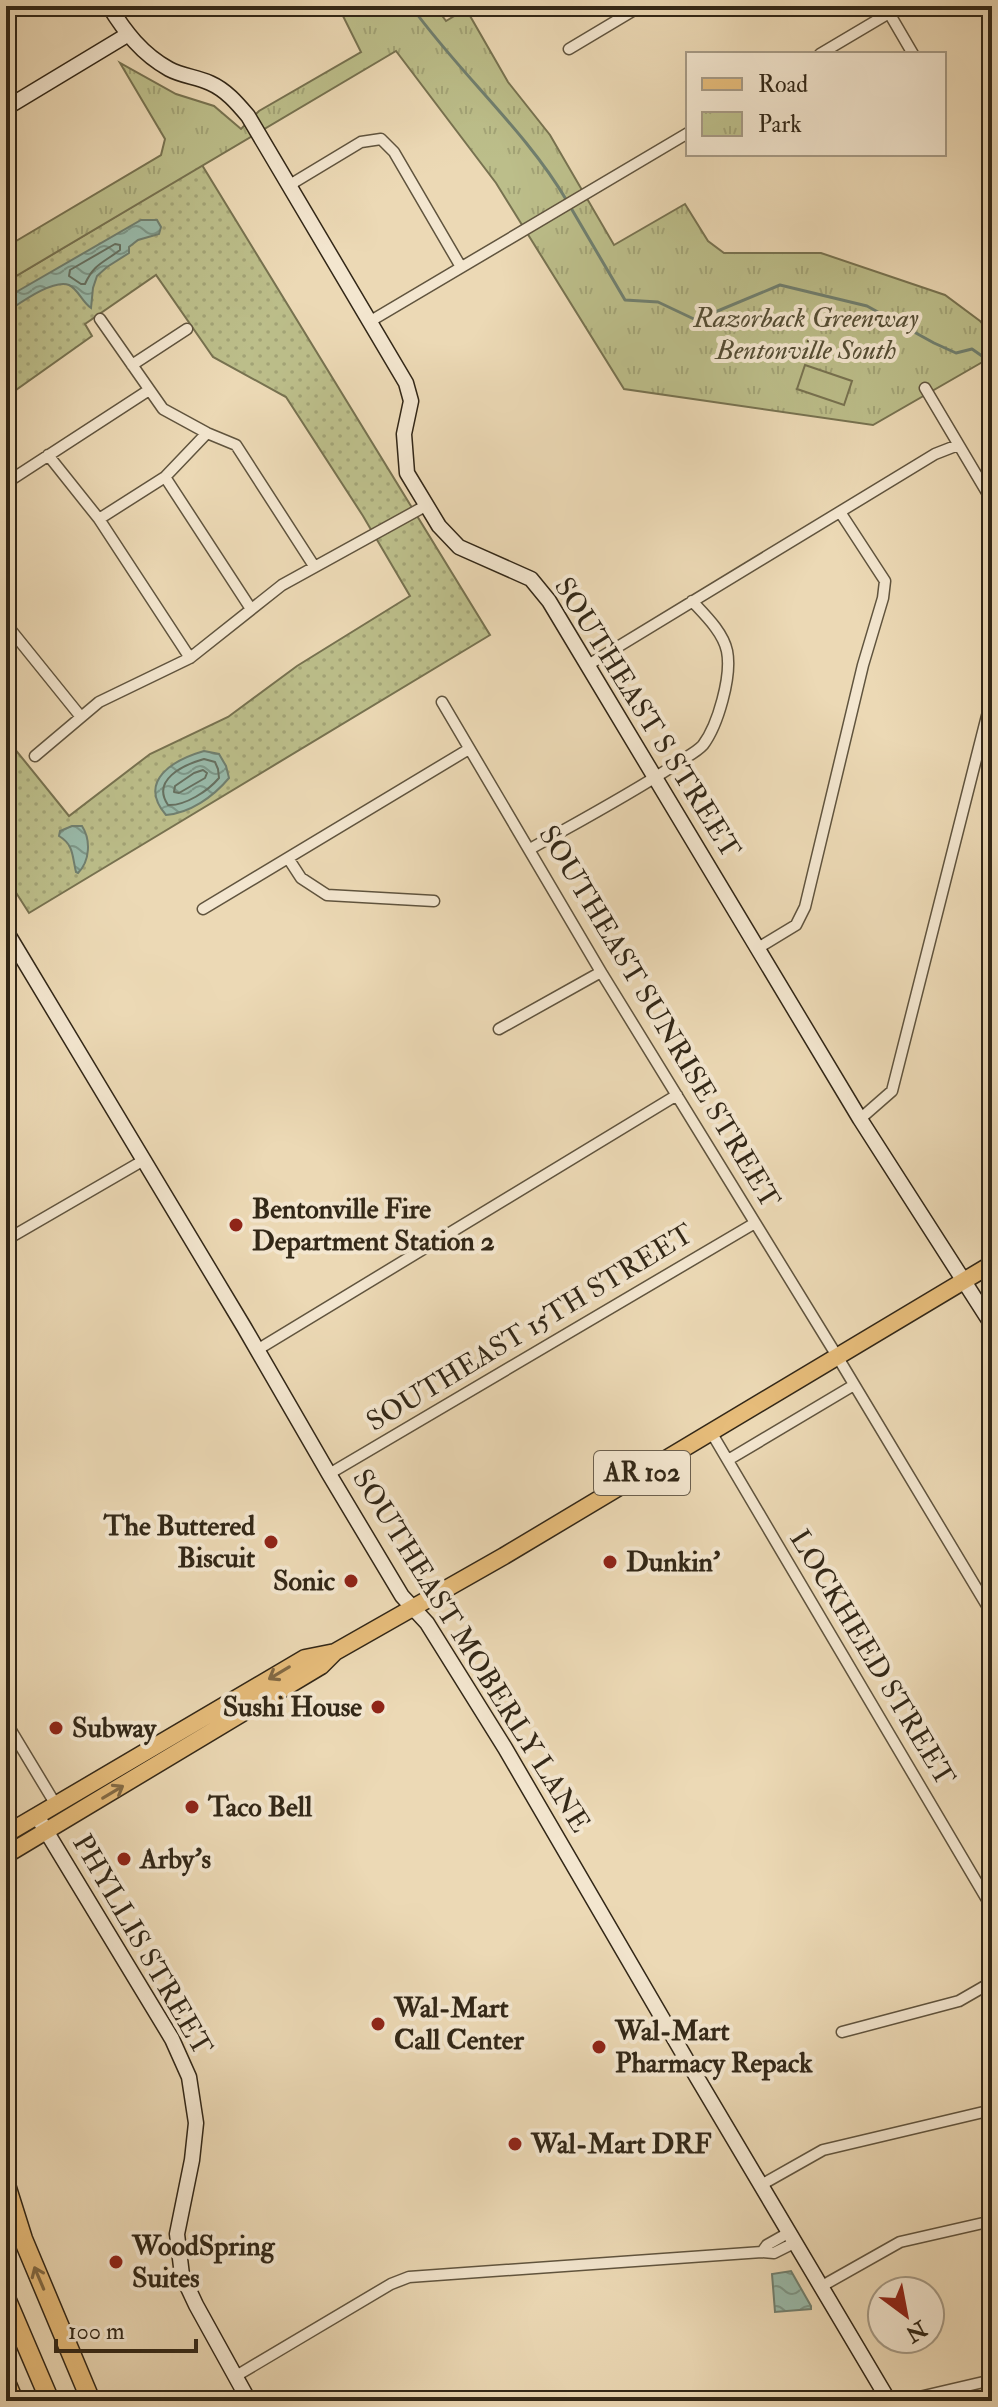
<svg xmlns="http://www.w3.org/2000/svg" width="998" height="2407" viewBox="0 0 998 2407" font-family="'IM FELL Double Pica',serif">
	<defs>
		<pattern id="grass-dots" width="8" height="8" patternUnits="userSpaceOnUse" patternTransform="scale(2)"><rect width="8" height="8" fill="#bcbe8a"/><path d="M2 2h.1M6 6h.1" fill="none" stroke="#a2a376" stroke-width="1.8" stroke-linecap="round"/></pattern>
		<pattern id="park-tufts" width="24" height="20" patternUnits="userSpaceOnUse" patternTransform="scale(2)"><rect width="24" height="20" fill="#bcbe8a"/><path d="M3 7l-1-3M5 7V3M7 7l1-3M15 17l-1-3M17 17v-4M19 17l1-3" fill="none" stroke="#a2a376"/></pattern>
		<pattern id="water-waves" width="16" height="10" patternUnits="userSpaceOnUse" patternTransform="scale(2)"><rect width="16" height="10" fill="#99baaa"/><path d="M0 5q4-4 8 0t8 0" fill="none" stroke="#7d9789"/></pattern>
	</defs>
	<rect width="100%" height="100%" fill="#ecd9b5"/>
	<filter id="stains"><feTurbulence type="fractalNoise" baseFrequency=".0025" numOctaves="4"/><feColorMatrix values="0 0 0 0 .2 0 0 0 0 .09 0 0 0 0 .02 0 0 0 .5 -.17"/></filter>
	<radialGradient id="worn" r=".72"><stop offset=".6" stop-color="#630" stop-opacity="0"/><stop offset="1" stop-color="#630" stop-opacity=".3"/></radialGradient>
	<!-- grass -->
	<path fill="url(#grass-dots)" stroke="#777250" stroke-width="2" d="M202 165 490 635 29 913 6 877V738L69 816 150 754 228 717 297 666 410 596 363 516 286 397 213 357 156 275 85 324 92 336 6 397V282Z"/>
	<!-- park -->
	<path fill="url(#park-tufts)" stroke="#777250" stroke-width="2" d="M338 6H435L446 21 466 9 508 82 550 135 614 245 685 204 708 241 724 253H821L945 295 980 321 992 336V369L986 360 873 425 624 389 496 183 396 51 6 282V247L161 155 165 139 120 63 176 94 214 106 241 129 259 111 361 52Z"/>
	<!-- garden -->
	<path fill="#bcbe8a" stroke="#777250" stroke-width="2" d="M805 365 852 381 844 405 797 389Z"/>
	<!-- water -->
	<path fill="url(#water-waves)" stroke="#707f6f" stroke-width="2" d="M141 220H157L161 227 159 234 138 240 129 247V253L107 267 97 276 93 288 91 308C82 302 78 289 69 285 54 279 23 301 11 309L6 308V301L18 291Z
		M204 751 219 754 226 766 229 778C213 797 190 813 166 815 137 781 173 760 204 751Z
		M72 826H82C91 840 90 861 78 873L76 872C72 856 74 845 59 836L60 831Z
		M791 2271 811 2306V2309L775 2312 772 2274Z"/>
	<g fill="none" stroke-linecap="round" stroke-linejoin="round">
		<!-- shore -->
		<path stroke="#667060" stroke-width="2" d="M115 244 120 245V250C103 263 94 264 85 284H81L69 276 70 270Z
			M204 759 215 762 218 769 219 778C208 791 185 806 168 805 151 780 183 765 204 759Z
			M203 770 207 773 205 778 179 793 174 792 175 786 194 773Z"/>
		<!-- stream -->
		<path stroke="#707f6f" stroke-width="3" d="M411 6C459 73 526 131 567 201
			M571 208 625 300 658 302 696 320 780 285 867 306 934 343 956 353 972 349 992 363"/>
		<defs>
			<path id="street" d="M885 6 913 54
				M569 49 641 6
				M820 54 901 6
				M288 186 361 142 381 139 394 152 461 267
				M100 319 163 409 207 433 236 445 314 566
				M369 322 688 133
				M132 365 187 329
				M925 388 992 501
				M48 455 99 519 190 658
				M165 477 251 609
				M6 483 149 390
				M99 519 165 477 207 433
				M6 624 81 717
				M588 665 935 454 958 445
				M442 702 601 972 837 1356 992 1614
				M35 756 99 702 190 658 282 585 427 505
				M530 849C578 822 627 796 673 766 682 759 696 753 703 745 718 725 732 676 727 651 723 632 705 615 692 601
				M288 858 301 878 327 895 434 901
				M203 909 469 749
				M758 948 796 925 805 907 863 665 883 598 885 581 840 512
				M499 1029 601 972
				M860 1119 892 1091 992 696
				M6 1240 144 1160
				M257 1350 677 1095
				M711 1432 992 1908
				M728 1460 854 1385
				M329 1474 755 1223
				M6 1722 56 1805
				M842 2032 959 2001 992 1982
				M761 2185 823 2150 992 2110
				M762 2252 767 2245 790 2232
				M822 2286 900 2242 992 2221
				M236 2376 391 2284 409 2277 762 2252 774 2253 796 2242
				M902 2401 992 2380"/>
			<path id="secondary" d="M109 6C125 32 142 54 169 69 182 76 197 77 210 83 226 90 237 103 248 116L406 383 411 401 404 434 407 473 439 526 459 547 531 579 549 601 860 1119 992 1325
				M6 108 127 35
				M6 931 244 1327 329 1474 402 1596 427 1623 505 1748 689 2064 889 2401
				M37 1816 172 2039 189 2077 196 2123 192 2160 177 2234 182 2275 196 2305 249 2401"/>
			<path id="primary" d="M6 1834 305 1658 335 1652
				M6 1855 321 1666 335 1652 504 1556 992 1264"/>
			<path id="highway" d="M6 2185 23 2239 91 2401
				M6 2298 50 2401
				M6 2382 14 2401"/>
		</defs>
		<!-- street casing -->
		<use href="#street" stroke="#60543e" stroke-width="13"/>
		<!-- secondary casing -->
		<use href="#secondary" stroke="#322717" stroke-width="17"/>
		<!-- primary casing -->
		<use href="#primary" stroke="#322717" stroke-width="19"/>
		<!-- highway casing -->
		<use href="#highway" stroke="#322717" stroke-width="21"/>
		<!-- street -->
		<use href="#street" stroke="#f3e6cf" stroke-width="10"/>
		<!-- secondary -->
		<use href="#secondary" stroke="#f3e6cf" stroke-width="14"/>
		<!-- primary -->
		<use href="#primary" stroke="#e6bc7a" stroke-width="16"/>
		<!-- highway -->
		<use href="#highway" stroke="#e6bc7a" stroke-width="18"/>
	</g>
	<!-- one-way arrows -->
	<defs><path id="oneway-shaft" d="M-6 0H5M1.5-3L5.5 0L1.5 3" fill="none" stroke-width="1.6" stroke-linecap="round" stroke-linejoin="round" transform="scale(2)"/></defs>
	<g stroke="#836a44">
		<use href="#oneway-shaft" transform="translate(279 1673) rotate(149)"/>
		<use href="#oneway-shaft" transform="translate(113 1792) rotate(-31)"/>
		<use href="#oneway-shaft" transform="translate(39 2278) rotate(-113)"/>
	</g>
	<!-- markers -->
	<g fill="#8f2418" stroke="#f3e6cf" stroke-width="3">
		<circle cx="236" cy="1225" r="8"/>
		<circle cx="271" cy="1542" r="8"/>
		<circle cx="610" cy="1562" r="8"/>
		<circle cx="351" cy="1581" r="8"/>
		<circle cx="378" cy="1707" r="8"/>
		<circle cx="56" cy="1728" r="8"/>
		<circle cx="192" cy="1807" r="8"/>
		<circle cx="124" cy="1859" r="8"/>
		<circle cx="378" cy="2024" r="8"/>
		<circle cx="599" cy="2047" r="8"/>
		<circle cx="515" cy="2144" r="8"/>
		<circle cx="116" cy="2262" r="8"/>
	</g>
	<g text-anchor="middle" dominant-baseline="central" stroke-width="8" stroke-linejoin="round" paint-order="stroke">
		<!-- shield labels -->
		<rect fill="#f3e6cf" stroke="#6c604e" stroke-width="2" x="594" y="1451" width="96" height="44" rx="6"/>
		<g font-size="26" font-weight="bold" fill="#322717">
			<text x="642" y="1473">AR 102</text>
		</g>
		<!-- park labels -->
		<g font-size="28" font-style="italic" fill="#544d34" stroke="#f3e6cf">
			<text x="806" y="318">Razorback Greenway<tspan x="806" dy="32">Bentonville South</tspan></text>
		</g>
		<!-- street labels -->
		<g font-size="28" fill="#322717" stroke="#f3e6cf">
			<text transform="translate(647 718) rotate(58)">SOUTHEAST S STREET</text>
			<text transform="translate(659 1017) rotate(59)">SOUTHEAST SUNRISE STREET</text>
			<text transform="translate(530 1328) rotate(-31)">SOUTHEAST 15TH STREET</text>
			<text transform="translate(471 1651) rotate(58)">SOUTHEAST MOBERLY LANE</text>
			<text transform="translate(872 1658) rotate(59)">LOCKHEED STREET</text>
			<text transform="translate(142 1945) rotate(60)">PHYLLIS STREET</text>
		</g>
		<!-- poi labels -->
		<g font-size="28" font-weight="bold" fill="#322717" stroke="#f3e6cf" text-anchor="start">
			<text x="252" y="1209">Bentonville Fire<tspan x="252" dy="32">Department Station 2</tspan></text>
			<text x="255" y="1526" text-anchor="end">The Buttered<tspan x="255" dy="32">Biscuit</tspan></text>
			<text x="626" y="1562">Dunkin'</text>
			<text x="335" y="1581" text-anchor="end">Sonic</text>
			<text x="362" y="1707" text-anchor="end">Sushi House</text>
			<text x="72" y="1728">Subway</text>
			<text x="208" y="1807">Taco Bell</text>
			<text x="140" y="1859">Arby's</text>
			<text x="394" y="2008">Wal-Mart<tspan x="394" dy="32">Call Center</tspan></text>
			<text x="615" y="2031">Wal-Mart<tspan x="615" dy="32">Pharmacy Repack</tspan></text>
			<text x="531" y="2144">Wal-Mart DRF</text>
			<text x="132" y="2246">WoodSpring<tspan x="132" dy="32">Suites</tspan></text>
		</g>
	</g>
	<!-- margin -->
	<rect width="998" height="2407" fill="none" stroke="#ecd9b5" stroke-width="32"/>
	<rect x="8" y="8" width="982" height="2391" fill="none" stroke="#322717" stroke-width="4"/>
	<rect x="16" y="16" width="966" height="2375" fill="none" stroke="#322717" stroke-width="2"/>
	<!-- legend -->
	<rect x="686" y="52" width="260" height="104" fill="#f3e6cf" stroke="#a69a85" stroke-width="2"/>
	<rect x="702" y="78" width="40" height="12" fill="#e6bc7a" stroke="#a69a85" stroke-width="2"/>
	<text x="758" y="92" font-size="24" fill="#322717">Road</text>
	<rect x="702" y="112" width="40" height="24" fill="url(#park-tufts)" stroke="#a69a85" stroke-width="2"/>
	<text x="758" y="132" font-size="24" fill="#322717">Park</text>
	<!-- north arrow -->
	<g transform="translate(906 2315) rotate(148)"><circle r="38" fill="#f3e6cf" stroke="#a69a85" stroke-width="2"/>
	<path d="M0-6L14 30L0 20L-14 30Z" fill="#8f2418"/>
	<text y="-12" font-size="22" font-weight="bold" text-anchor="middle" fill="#322717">N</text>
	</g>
	<!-- scale -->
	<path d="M56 2339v12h140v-12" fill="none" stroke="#322717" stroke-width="4"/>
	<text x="68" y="2339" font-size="24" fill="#322717" stroke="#f3e6cf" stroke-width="6" paint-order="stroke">100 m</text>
	<rect width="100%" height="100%" filter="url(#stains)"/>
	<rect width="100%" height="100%" fill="url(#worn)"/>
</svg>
